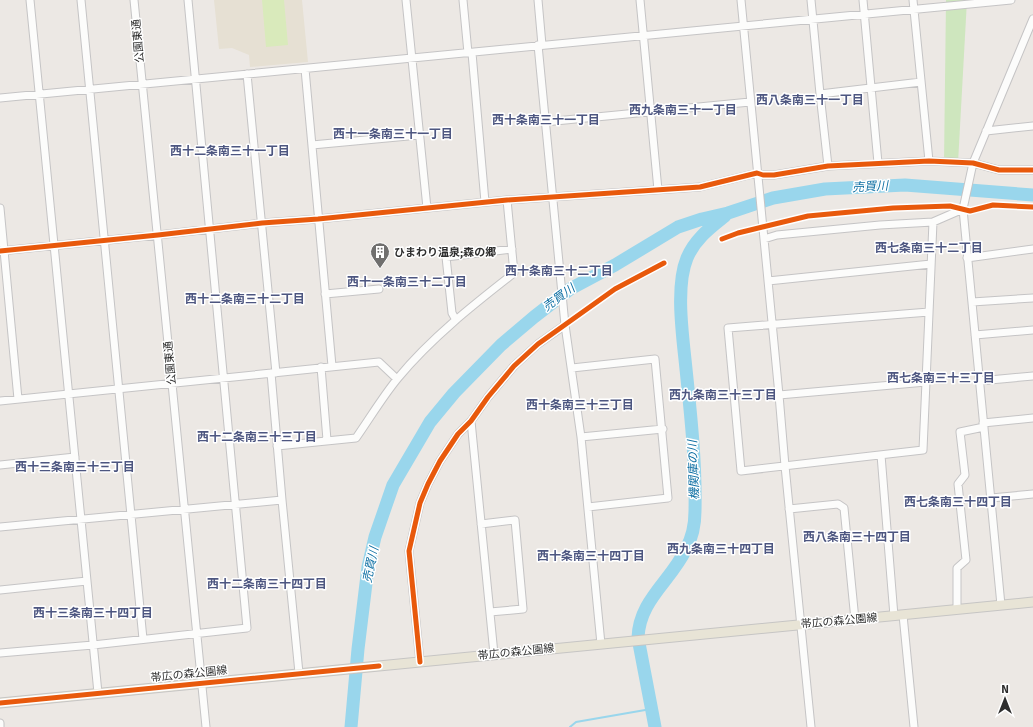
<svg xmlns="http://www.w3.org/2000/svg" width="1033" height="727" viewBox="0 0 1033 727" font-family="Signika,'Noto Sans JP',sans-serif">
	<rect width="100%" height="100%" fill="#ece8e4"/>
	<!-- education -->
	<path fill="#e6e0d3" d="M214 0H302L308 62 250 67 249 55 232 48 219 49Z"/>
	<!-- green -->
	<path fill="#cee6be" d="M946 0H967L958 163 944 162Z"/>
	<!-- pitch -->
	<path fill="#d9eabb" d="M262 0H284L288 45 266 47Z"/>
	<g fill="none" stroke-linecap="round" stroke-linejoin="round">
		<!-- stream -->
		<path stroke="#99d6ec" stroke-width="2" d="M570 727 576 722 651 709"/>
		<!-- river -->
		<path stroke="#99d6ec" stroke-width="13" d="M351 727 358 649 368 567 375 537 393 485 430 422 454 393 501 345 534 317 570 289 615 265 678 227 702 219 728 213 773 198 825 189 905 185 1033 195
			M655 727 638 638C639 600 671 581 686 549 692 538 695 523 695 511 696 464 691 417 686 369 683 338 675 287 687 258 695 239 710 228 725 216"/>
		<defs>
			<path id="minor" d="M30 0 98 693
				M81 0 143 639
				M134 0 206 727
				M406 0 427 208
				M463 0 468 53
				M538 0 542 45
				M640 0 658 190
				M741 0 779 395 785 466 811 727
				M811 0 820 94 828 166
				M863 0 878 163
				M913 0 929 161
				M538 45 565 325 581 437 601 644
				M472 53 485 202
				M305 69 332 366
				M247 74 276 373
				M820 94 921 82
				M0 98 1011 0
				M545 122 750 102
				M986 131 1033 126
				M312 145 419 135
				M0 208 18 399
				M764 239 777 235 880 225 933 222
				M0 251 158 235 262 223 318 219 507 200 700 187 757 173 763 175H774L828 166 929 161 973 163 999 170H1033
				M967 258 1033 249
				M768 281 931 264
				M325 294 379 289
				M972 302 1033 298
				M929 312 728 328 741 471 923 450 933 222 963 209
				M456 320 452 313 446 257 512 249
				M975 335 1033 330
				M321 367 327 440
				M572 368 655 359 668 498 588 507
				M271 373 282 500 299 673
				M979 381 1033 376
				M779 395 926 382
				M0 401 379 362 397 379
				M471 421 494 654
				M983 423 1033 418
				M581 437 663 429
				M277 446 356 438C370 418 383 396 398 378 431 338 473 305 514 273L507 200
				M881 455 894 616
				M0 465 75 457
				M991 498 1033 494
				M789 509 838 504 844 508 855 620
				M481 524 515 520 523 609 490 612
				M0 527 282 500
				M0 590 87 581
				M1001 605 963 209 973 163 1033 19
				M957 609V568L966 560 958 484 965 475 960 432 984 427
				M903 615 914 727
				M0 653 93 645 247 628 188 0
				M420 662 409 551 420 503 428 484 440 461 458 434 471 421 488 397 514 366 538 344 565 325
				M0 723V727"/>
			<path id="major" d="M0 703 1033 602"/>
		</defs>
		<!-- minor casing -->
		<use href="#minor" stroke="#c5c4c5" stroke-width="9"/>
		<!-- major casing -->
		<use href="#major" stroke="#c6c5c4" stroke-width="11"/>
		<!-- minor -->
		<use href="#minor" stroke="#fcfcfb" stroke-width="7"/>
		<!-- major -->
		<use href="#major" stroke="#e8e4d6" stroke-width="9"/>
		<defs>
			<path id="cycleway" d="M722 239 738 233 808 216 893 208 950 206 970 211 993 205 1033 207
				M0 251 158 235 262 223 318 219 507 200 700 187 757 173 763 175H774L828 166 929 161 973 163 999 170H1033
				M420 662 409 551 420 503 428 484 440 461 458 434 471 421 488 397 514 366 538 344 615 289 664 263
				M0 703 379 666"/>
		</defs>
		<!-- cycleway casing -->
		<use href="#cycleway" stroke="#fff" stroke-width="8"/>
		<!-- cycleway -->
		<use href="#cycleway" stroke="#e8590c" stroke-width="5"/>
	</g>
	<!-- icons -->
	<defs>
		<symbol id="building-pin" viewBox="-11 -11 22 30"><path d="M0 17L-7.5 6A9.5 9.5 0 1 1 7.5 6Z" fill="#706f6e" stroke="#fff"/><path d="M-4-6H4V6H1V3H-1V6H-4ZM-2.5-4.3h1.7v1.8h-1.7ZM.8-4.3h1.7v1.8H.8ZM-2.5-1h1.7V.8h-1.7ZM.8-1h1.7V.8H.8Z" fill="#fff"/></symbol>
	</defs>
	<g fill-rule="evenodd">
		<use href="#building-pin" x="369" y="241" width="22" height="30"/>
	</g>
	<g text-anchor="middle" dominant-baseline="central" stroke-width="3" stroke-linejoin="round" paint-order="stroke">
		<!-- street labels -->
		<g font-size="11" fill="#2e2e2e" stroke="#fff">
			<text transform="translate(138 41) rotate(-95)">公園東通</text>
			<text transform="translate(170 363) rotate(-95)">公園東通</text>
			<text transform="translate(839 621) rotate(-5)">帯広の森公園線</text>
			<text transform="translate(516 652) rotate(-6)">帯広の森公園線</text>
			<text transform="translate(189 674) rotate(-6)">帯広の森公園線</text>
		</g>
		<!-- poi labels -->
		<g font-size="11" font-weight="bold" fill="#2e2e2e" stroke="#fff" text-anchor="start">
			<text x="394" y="252">ひまわり温泉;森の郷</text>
		</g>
		<!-- neighbourhood labels -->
		<g font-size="12" font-weight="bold" fill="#4d5680" stroke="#fff">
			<text x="810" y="100">西八条南三十一丁目</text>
			<text x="683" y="110">西九条南三十一丁目</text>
			<text x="546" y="120">西十条南三十一丁目</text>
			<text x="393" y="134">西十一条南三十一丁目</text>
			<text x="230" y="151">西十二条南三十一丁目</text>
			<text x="929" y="248">西七条南三十二丁目</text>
			<text x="559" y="271">西十条南三十二丁目</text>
			<text x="407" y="282">西十一条南三十二丁目</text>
			<text x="245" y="299">西十二条南三十二丁目</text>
			<text x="941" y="378">西七条南三十三丁目</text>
			<text x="723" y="395">西九条南三十三丁目</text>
			<text x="580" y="405">西十条南三十三丁目</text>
			<text x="257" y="437">西十二条南三十三丁目</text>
			<text x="75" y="467">西十三条南三十三丁目</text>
			<text x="958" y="502">西七条南三十四丁目</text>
			<text x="857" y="537">西八条南三十四丁目</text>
			<text x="721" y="549">西九条南三十四丁目</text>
			<text x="591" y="556">西十条南三十四丁目</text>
			<text x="267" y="584">西十二条南三十四丁目</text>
			<text x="93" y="613">西十三条南三十四丁目</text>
		</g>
		<!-- water labels -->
		<g font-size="12" font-style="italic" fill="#0d6fa3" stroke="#fff">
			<text transform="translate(870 187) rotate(-3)">売買川</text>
			<text transform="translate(559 298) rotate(-36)">売買川</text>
			<text transform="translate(694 470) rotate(-92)">機関庫の川</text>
			<text transform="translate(371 565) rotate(-78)">売買川</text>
		</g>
	</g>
	<!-- north arrow -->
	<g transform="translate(1005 699)" stroke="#ffffff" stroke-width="3" paint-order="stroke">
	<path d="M0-3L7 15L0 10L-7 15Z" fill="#2e2e2e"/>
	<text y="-6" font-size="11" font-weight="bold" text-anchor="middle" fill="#2e2e2e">N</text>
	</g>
</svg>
